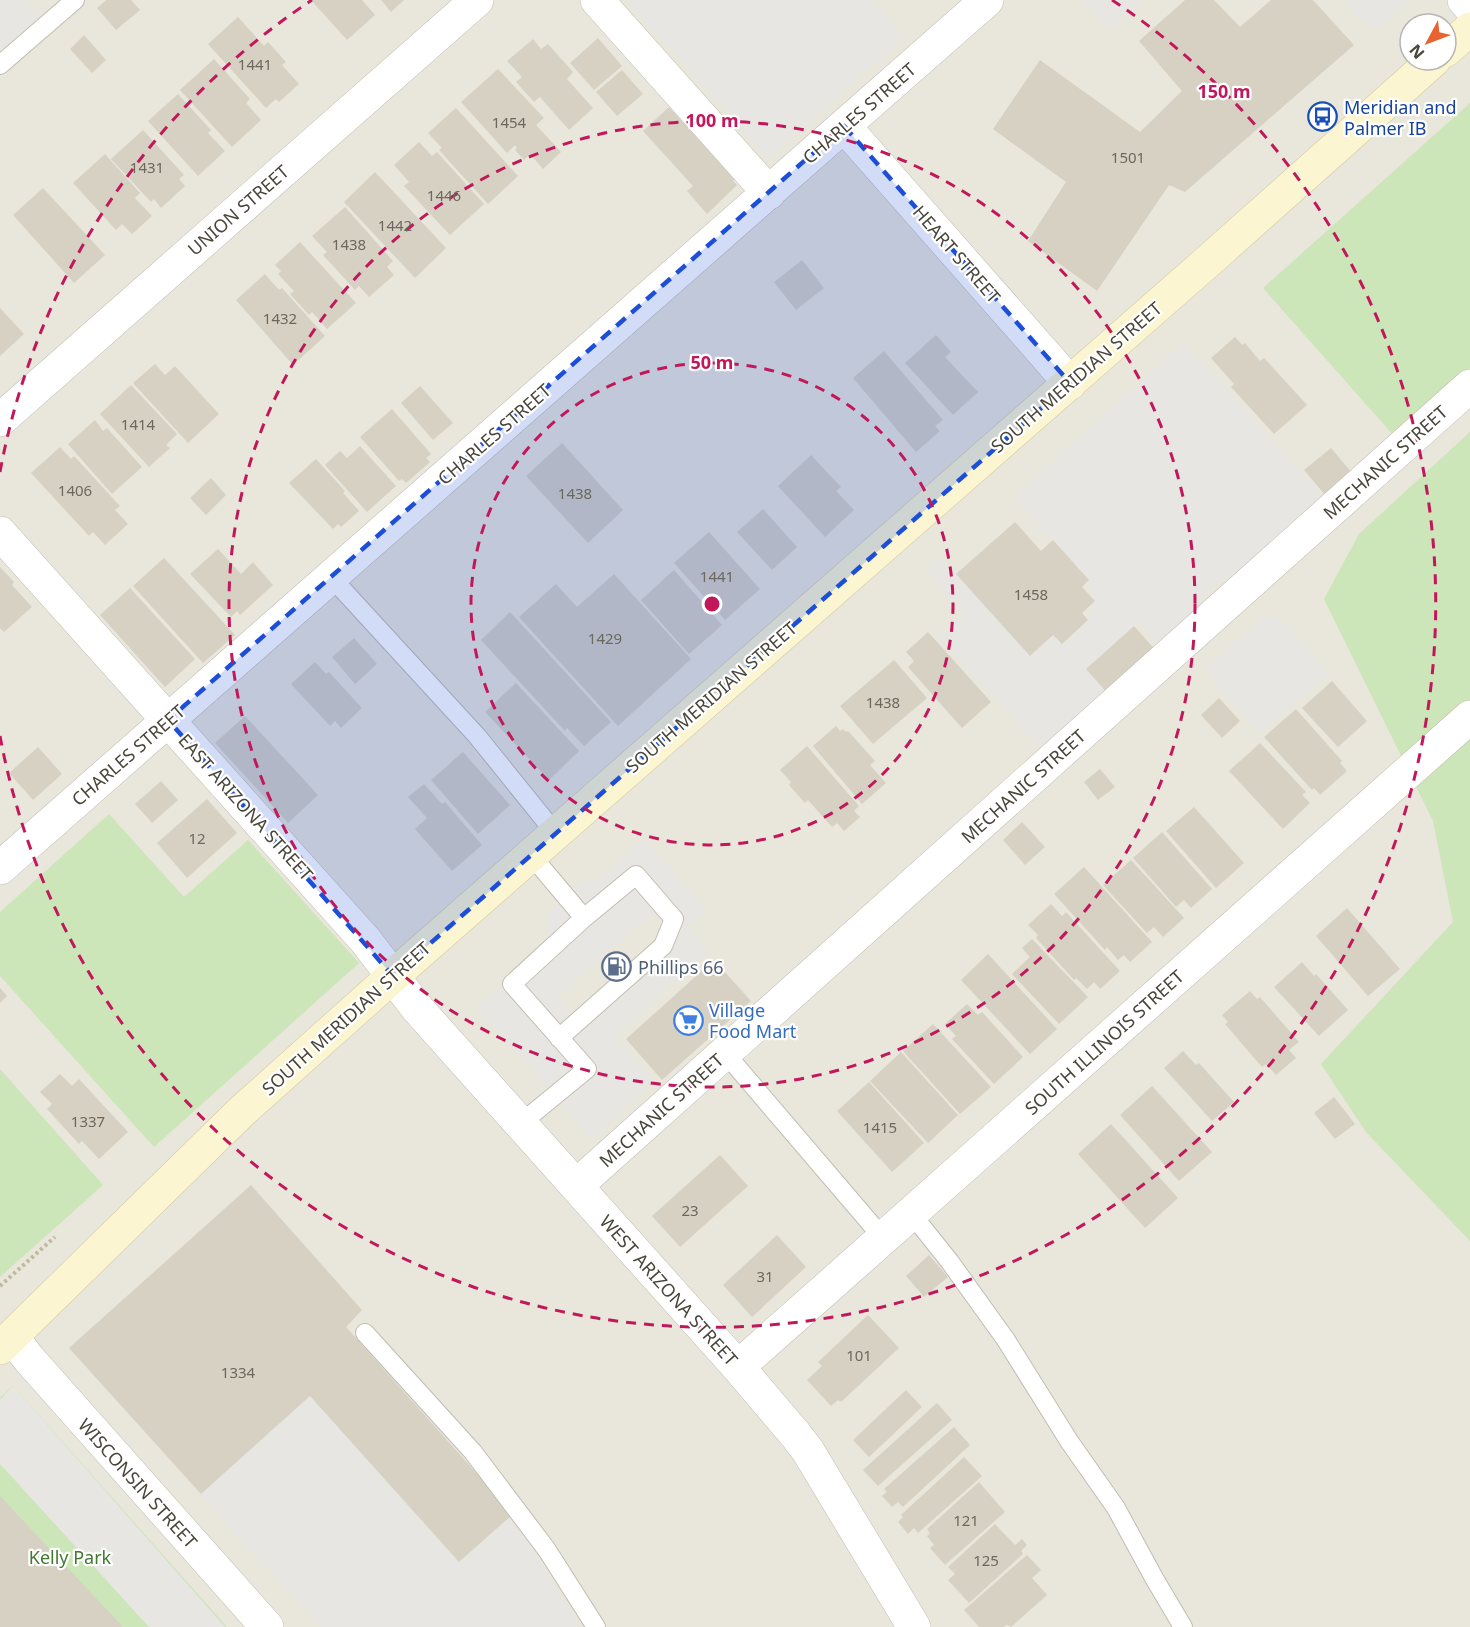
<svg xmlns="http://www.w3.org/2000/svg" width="1470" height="1627" viewBox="0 0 1470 1627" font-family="'Noto Sans',sans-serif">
	<rect width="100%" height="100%" fill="#f5f4ed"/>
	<!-- residential -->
	<path fill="#e9e6db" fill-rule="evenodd" d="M0 0H1470V1627H0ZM1410 24H1446V60H1410Z"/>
	<!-- green -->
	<path fill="#cce5b9" d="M1470 103V370L1395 437 1263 288Z
		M1470 432V1241L1366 1132 1321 1064 1453 922 1433 821 1324 599 1359 534Z
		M109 814 184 897 248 840 359 963 154 1147 0 976V912Z
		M0 1069 103 1185 0 1277Z
		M13 1386 227 1627H0V1398Z"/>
	<!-- parking -->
	<path fill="#e8e6e3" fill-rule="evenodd" d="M0 0H22L44 25 0 63Z
		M626 0H872L905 36 768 158Z
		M1080 0H1145L1110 30Z
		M1344 0H1410L1381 26 1366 25Z
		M1184 342 1327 502 1248 572 1225 577 1205 593 1199 612 1161 646 1138 620 1134 626 1086 669 1110 696 1043 751 937 636 965 613 926 571 942 557 1030 656 1053 635 1062 644 1088 620 1095 601 1089 580 1014 497Z
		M1263 618H1280L1328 674 1260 733 1204 668Z
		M643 839 708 909 687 926 708 951 613 1036 654 1080 591 1138 477 1007 546 944 549 912 583 882 601 877ZM654 912 677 939 580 1023 557 996Z
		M13 1386 225 1627H149L0 1464V1400Z
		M310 1396 459 1562 513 1514 578 1627H320L201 1494Z"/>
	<!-- building -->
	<path fill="#d6d1c3" d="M106 0H131L140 10 116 30 97 8Z
		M311 0H362L375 15 347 40Z
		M381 0H404L391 12Z
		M1185 0H1214L1240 27 1271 0H1313L1354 45 1185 192 1169 185 1097 291 1028 241 1066 182 993 129 1040 60 1140 132 1182 91 1139 41Z
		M238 17 264 46 268 42 286 62 282 65 299 84 279 102 276 99 266 108 208 44Z
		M84 35 106 60 92 73 70 49Z
		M598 38 622 66 594 90 570 63Z
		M533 39 541 49 548 44 573 72 567 79 593 108 569 130 540 97 534 102 516 82 522 77 507 61Z
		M214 59 250 99 246 103 261 120 232 147 180 90Z
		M498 69 544 118 536 125 561 152 543 169 530 154 524 160 515 150 517 148 515 145 507 153 461 102Z
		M622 70 643 94 617 116 596 92Z
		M178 94 211 130 208 133 225 151 198 176 148 121Z
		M669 107 735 179 733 181 737 185 707 214 687 191 693 186 643 131Z
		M456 108 518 176 488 204 439 150 442 148 428 133Z
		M143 130 184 175 179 179 185 186 161 208 154 199 151 202 111 159Z
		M419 142 432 156 437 152 484 204 450 235 404 186 409 182 394 165Z
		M105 154 140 193 135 198 152 216 132 234 122 224 116 230 73 183Z
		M375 172 446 248 415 278 344 202Z
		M43 188 105 255 74 283 13 215Z
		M345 207 393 261 387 267 394 275 369 297 359 286 355 290 323 255 327 252 312 236Z
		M300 242 356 303 327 329 312 312 309 315 290 294 294 291 278 274 281 271 275 265Z
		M802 260 824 288 796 310 774 282Z
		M265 274 279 290 282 288 325 336 293 365 236 300Z
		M0 308 24 334 0 356Z
		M936 335 951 352 945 357 978 392 953 415 905 363Z
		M1235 337 1242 345 1245 343 1260 361 1264 358 1307 405 1274 434 1231 387 1234 384 1211 358Z
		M884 351 943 420 935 426 940 431 916 452 853 378Z
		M155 364 165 375 175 366 219 414 188 443 133 383Z
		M131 385 177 434 166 445 170 448 149 467 100 414Z
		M420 386 453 423 433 440 401 403Z
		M392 409 431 454 426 458 430 462 406 483 402 479 399 481 360 437Z
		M95 420 103 431 107 428 142 467 112 494 68 444Z
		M562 443 623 510 588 543 526 476Z
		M360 446 396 486 367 512 325 465 340 451 347 458Z
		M60 447 71 459 74 456 120 506 115 510 128 524 105 545 93 532 89 536 31 473Z
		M1331 448 1353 474 1326 496 1304 470Z
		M811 455 841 487 836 491 854 510 825 537 778 486Z
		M316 459 345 491 343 493 359 511 341 527 338 524 333 529 289 483Z
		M211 478 226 495 206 515 190 498Z
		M763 509 797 547 772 570 737 532Z
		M1015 522 1041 551 1053 540 1089 580 1082 587 1095 601 1082 613 1088 620 1062 644 1053 635 1030 656 956 574Z
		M709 532 760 589 725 620 674 563Z
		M218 549 241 574 253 562 273 585 240 615 237 611 231 617 190 574Z
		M164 558 235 635 203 663 133 586Z
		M0 567 14 582 12 585 32 607 4 632 0 628Z
		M674 570 722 625 689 654 641 600Z
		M614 574 691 659 618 726 519 617 556 584 577 607Z
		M130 588 195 659 165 687 100 615Z
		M510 612 611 722 584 746 567 728 565 731 481 640Z
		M1134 626 1158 653 1110 696 1086 669Z
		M928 632 991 702 962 728 908 667 914 661 906 652Z
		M354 638 377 664 355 684 332 657Z
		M894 660 927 698 873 744 840 706Z
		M315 662 326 674 329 672 362 708 341 728 335 721 330 726 291 684Z
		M1332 681 1367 721 1338 747 1302 708Z
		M516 683 579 751 549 780 485 712Z
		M1219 698 1240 721 1222 738 1201 715Z
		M1296 709 1342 761 1340 763 1347 771 1320 795 1314 788 1312 790 1264 737Z
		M245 716 318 795 288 823 215 743Z
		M836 726 840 731 843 729 846 732 848 731 875 761 870 765 886 783 862 804 813 746Z
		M1260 743 1306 792 1302 795 1310 803 1283 829 1229 771Z
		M807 746 859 806 854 811 860 817 844 831 837 823 832 827 808 800 805 803 789 785 791 782 780 770Z
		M38 747 62 774 33 800 9 773Z
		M463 752 510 805 478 834 431 780Z
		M1100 769 1115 787 1098 800 1084 782Z
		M161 781 178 800 152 823 135 804Z
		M424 784 442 804 445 802 482 845 452 871 415 829 427 818 408 797Z
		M207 799 237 833 187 878 157 843Z
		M1194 807 1244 863 1216 888 1166 831Z
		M1022 822 1045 847 1025 865 1003 840Z
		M1162 832 1212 889 1191 908 1184 900 1176 907 1133 858Z
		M1131 860 1184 918 1163 937 1154 927 1147 933 1103 885Z
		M1084 867 1152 942 1130 962 1124 955 1118 960 1107 947 1105 950 1054 894Z
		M1051 904 1062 916 1066 912 1120 971 1100 989 1094 982 1087 989 1076 978 1074 980 1036 938 1038 935 1028 925Z
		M1347 908 1400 969 1368 996 1316 936Z
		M1032 939 1088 997 1059 1024 1012 974 1030 957 1022 948Z
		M988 954 1057 1029 1030 1054 961 980Z
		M714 960 751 1001 662 1080 626 1039Z
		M1302 962 1314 976 1316 974 1348 1010 1319 1036 1274 987Z
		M0 988 7 996 0 1003Z
		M1250 991 1257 999 1260 997 1299 1042 1289 1050 1296 1058 1276 1075 1266 1064 1262 1067 1225 1024 1228 1022 1222 1015Z
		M967 1004 978 1015 982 1012 1023 1057 994 1084 952 1039 956 1036 945 1024Z
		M933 1024 991 1087 960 1114 903 1051Z
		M1183 1051 1196 1065 1199 1063 1234 1102 1212 1121 1164 1068Z
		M901 1052 958 1115 928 1143 870 1081Z
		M60 1074 72 1086 79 1079 128 1132 99 1159 82 1141 79 1144 47 1109 52 1104 40 1092Z
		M869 1082 924 1143 892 1172 837 1111Z
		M1152 1086 1212 1152 1179 1181 1120 1115Z
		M1334 1097 1355 1124 1335 1139 1314 1113Z
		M1111 1124 1178 1198 1145 1228 1078 1154Z
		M720 1155 748 1186 680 1247 652 1216Z
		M251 1185 362 1310 346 1327 513 1514 459 1562 310 1396 201 1494 69 1348Z
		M777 1235 806 1267 752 1317 723 1285Z
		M929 1255 948 1277 924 1297 906 1276Z
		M868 1315 899 1348 841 1402 838 1400 831 1406 807 1380 822 1366 818 1362Z
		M906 1390 922 1407 869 1457 853 1440Z
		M937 1403 952 1420 878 1486 863 1470Z
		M954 1427 970 1445 903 1507 898 1502 892 1507 882 1496 887 1492 884 1489Z
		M964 1457 982 1476 918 1533 914 1528 908 1534 898 1522 903 1517 901 1515Z
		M979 1482 1005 1512 945 1565 930 1548 934 1545 927 1536 930 1533 927 1529Z
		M0 1496 123 1627H0Z
		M995 1524 1015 1545 1022 1539 1027 1545 1021 1551 1023 1554 969 1603 948 1580 955 1574 948 1567Z
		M1027 1555 1041 1570 1032 1578 1047 1595 1011 1627 1007 1625 1004 1627H979L964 1610Z"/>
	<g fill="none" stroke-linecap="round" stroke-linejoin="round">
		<defs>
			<path id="service" d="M0 65 75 0
				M331 577 477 736 556 834
				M559 1038 663 946 674 919 636 875 584 918
				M725 1053 883 1238
				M520 1124 587 1069 512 984 584 918 531 855
				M911 1213 950 1262 1006 1340 1069 1441 1116 1508 1154 1578 1183 1627
				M365 1333 473 1452 547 1550 596 1627"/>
			<path id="minor" d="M597 0 769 193
				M1464 0 1470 7
				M844 126 1070 383
				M0 420 477 0
				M0 533 366 941 417 1008 738 1367 795 1434 808 1451 914 1627
				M0 868 987 0
				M576 1186 1470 386
				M12 1337 29 1359 267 1627
				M738 1367 1470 717"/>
			<path id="secondary" d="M1446 50 1470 29
				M0 1348 241 1112 393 976 1206 263 1434 60"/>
		</defs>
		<!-- service casing -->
		<use href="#service" stroke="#c0bdb0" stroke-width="20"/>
		<!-- minor casing -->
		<use href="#minor" stroke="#c0bdb0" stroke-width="34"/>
		<!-- secondary casing -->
		<use href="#secondary" stroke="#d1caa0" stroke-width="34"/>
		<!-- path -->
		<path stroke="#c1baa2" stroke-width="4" stroke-dasharray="3 3" stroke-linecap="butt" d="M0 1286 55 1237"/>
		<!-- service -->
		<use href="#service" stroke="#fff" stroke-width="18"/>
		<!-- minor -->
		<use href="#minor" stroke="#fff" stroke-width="33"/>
		<!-- secondary -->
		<use href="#secondary" stroke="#fbf6d1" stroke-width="33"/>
	</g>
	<!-- marked area -->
	<path fill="#1d4ed8" fill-opacity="0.2" stroke="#1d4ed8" stroke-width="4.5" stroke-dasharray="12 8" stroke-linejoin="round" d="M844 126 1070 383 393 976 168 720Z"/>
	<!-- distance rings -->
	<g fill="none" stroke="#c2185b" stroke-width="3" stroke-dasharray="10 8">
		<circle cx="712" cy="604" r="241"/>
		<circle cx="712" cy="604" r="483"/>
		<path d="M0 472A724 724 0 0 1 312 0M1112 0A724 724 0 1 1 0 736"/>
	</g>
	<!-- icons -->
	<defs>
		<symbol id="bus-ring" viewBox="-11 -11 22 22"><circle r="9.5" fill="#fff" stroke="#1a4fb4" stroke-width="1.5"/><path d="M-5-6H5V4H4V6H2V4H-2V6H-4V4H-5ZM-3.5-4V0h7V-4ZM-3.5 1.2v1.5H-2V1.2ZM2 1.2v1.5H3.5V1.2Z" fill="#1a4fb4"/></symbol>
		<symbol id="fuel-ring" viewBox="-11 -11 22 22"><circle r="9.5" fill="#fff" stroke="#5c6f8a" stroke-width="1.5"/><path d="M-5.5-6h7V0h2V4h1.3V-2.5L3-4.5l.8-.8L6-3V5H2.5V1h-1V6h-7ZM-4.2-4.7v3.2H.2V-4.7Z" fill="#5c6f8a"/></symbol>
		<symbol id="supermarket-ring" viewBox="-11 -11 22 22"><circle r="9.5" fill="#fff" stroke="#3f7fe0" stroke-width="1.5"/><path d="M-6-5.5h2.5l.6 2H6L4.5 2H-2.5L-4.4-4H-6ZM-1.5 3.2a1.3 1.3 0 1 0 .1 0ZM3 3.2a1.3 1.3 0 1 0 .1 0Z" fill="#3f7fe0"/></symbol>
	</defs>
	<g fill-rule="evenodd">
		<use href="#bus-ring" x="1306" y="100" width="33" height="33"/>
		<use href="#fuel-ring" x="600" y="950" width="33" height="33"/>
		<use href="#supermarket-ring" x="672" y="1004" width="33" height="33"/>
	</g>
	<g text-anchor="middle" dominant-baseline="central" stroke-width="4.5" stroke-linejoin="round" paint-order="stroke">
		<!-- number labels -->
		<g font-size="15" fill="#6c685d">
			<text x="255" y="64">1441</text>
			<text x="509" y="122">1454</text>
			<text x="1128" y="157">1501</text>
			<text x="147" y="167">1431</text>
			<text x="444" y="195">1446</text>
			<text x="395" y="225">1442</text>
			<text x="349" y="244">1438</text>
			<text x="280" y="318">1432</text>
			<text x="138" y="424">1414</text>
			<text x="75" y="490">1406</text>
			<text x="575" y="493">1438</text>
			<text x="717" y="576">1441</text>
			<text x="1031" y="594">1458</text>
			<text x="605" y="638">1429</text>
			<text x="883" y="702">1438</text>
			<text x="197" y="838">12</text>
			<text x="88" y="1121">1337</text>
			<text x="880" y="1127">1415</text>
			<text x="690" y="1210">23</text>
			<text x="765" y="1276">31</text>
			<text x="859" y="1355">101</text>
			<text x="238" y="1372">1334</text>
			<text x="966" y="1520">121</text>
			<text x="986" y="1560">125</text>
		</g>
		<!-- transit labels -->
		<g font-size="18" fill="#164399" stroke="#fff" text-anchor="start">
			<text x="1344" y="107">Meridian and<tspan x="1344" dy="21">Palmer IB</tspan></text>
		</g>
		<!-- street labels -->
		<g font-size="18" fill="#49453b" stroke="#fff">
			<text transform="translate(859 113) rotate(-41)">CHARLES STREET</text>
			<text transform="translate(238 210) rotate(-41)">UNION STREET</text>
			<text transform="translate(957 254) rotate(49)">HEART STREET</text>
			<text transform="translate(1076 377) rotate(-41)">SOUTH MERIDIAN STREET</text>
			<text transform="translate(494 434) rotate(-41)">CHARLES STREET</text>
			<text transform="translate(1385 462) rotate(-42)">MECHANIC STREET</text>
			<text transform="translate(711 697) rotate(-41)">SOUTH MERIDIAN STREET</text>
			<text transform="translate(128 755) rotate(-41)">CHARLES STREET</text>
			<text transform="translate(1023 786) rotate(-42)">MECHANIC STREET</text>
			<text transform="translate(246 807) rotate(48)">EAST ARIZONA STREET</text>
			<text transform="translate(346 1018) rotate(-42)">SOUTH MERIDIAN STREET</text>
			<text transform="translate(1104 1042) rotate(-42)">SOUTH ILLINOIS STREET</text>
			<text transform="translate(661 1110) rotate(-42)">MECHANIC STREET</text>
			<text transform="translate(669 1290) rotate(48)">WEST ARIZONA STREET</text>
			<text transform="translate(138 1483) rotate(48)">WISCONSIN STREET</text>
		</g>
		<!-- service labels -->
		<g font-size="18" fill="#4e5e75" stroke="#fff" text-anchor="start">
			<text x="638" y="967">Phillips 66</text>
		</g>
		<!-- shop labels -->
		<g font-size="18" fill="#366cbe" stroke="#fff" text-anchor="start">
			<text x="709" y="1010">Village<tspan x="709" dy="21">Food Mart</tspan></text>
		</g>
		<!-- park labels -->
		<g font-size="18" fill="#437831" stroke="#fff">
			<text x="70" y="1557">Kelly Park</text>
		</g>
	</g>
	<circle cx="712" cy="604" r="9" fill="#c2185b" stroke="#fff" stroke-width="3"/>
	<g font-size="18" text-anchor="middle" font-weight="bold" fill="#c2185b" stroke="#fff" stroke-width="4.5" stroke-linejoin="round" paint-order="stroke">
		<text x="1224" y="98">150 m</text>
		<text x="712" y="127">100 m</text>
		<text x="712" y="369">50 m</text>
	</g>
	<!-- north arrow -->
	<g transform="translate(1428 42) rotate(229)"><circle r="28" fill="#ffffff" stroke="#b6b5b1" stroke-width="1.5"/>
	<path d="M0-4.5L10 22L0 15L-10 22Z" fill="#e96330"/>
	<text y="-9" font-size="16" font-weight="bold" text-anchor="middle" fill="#49453b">N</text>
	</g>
</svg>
